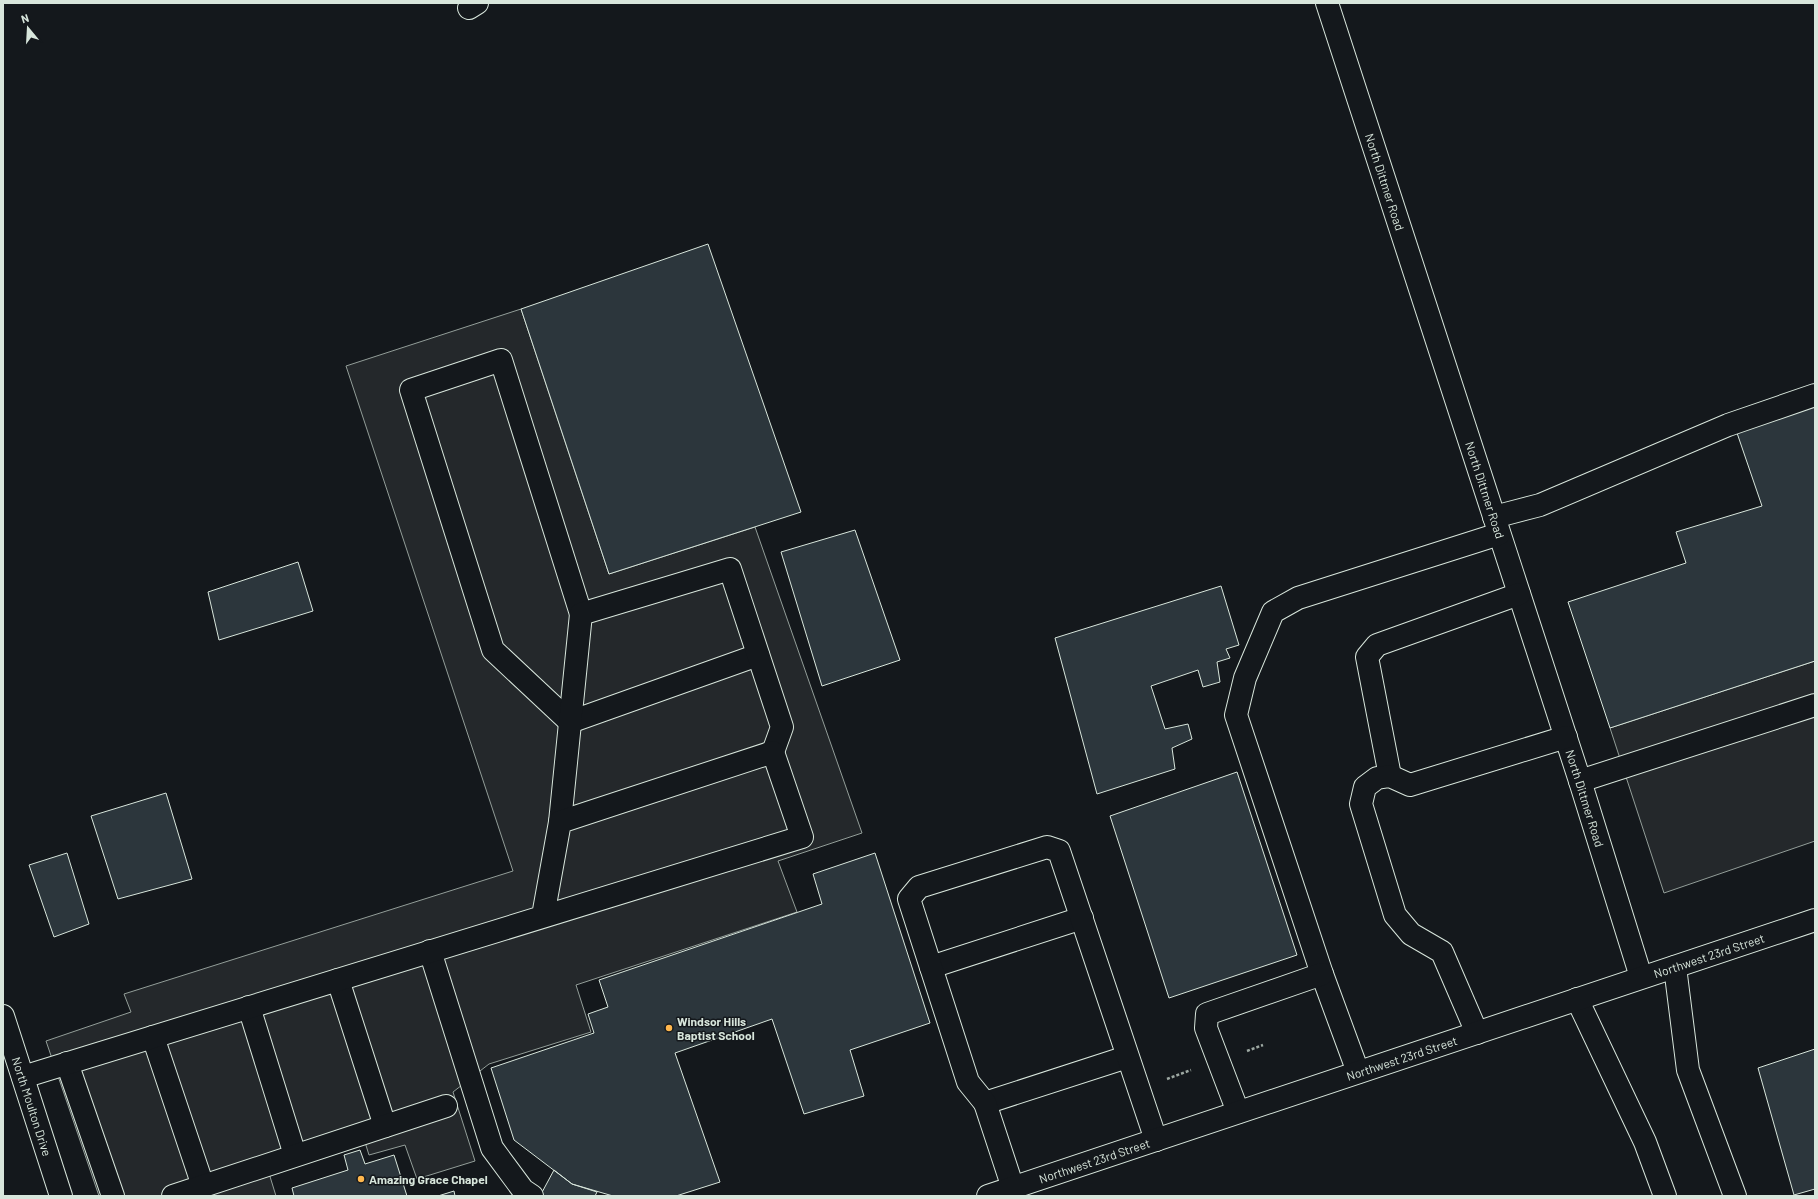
<svg xmlns="http://www.w3.org/2000/svg" width="1818" height="1199" viewBox="0 0 1818 1199" font-family="Barlow,sans-serif">
	<rect width="100%" height="100%" fill="#14181c"/>
	<!-- parking -->
	<path fill="#24282b" stroke="#939e99" d="M521 309 609 574 755 527 862 833 778 861 797 912 576 985 591 1032 489 1064 453 1092 475 1161 417 1179 405 1145 369 1155 364 1139 268 1170 276 1196H99L46 1041 131 1012 124 994 513 871 346 366Z
		M1815 661V841L1664 893 1610 728Z"/>
	<!-- building -->
	<path fill="#2c363c" stroke="#d8e6dc" d="M708 244 801 512 609 574 521 309Z
		M1815 404V661L1610 728 1568 602 1686 563 1676 532 1762 506 1736 430Z
		M855 530 900 660 822 686 781 552Z
		M298 562 313 611 219 640 208 592Z
		M1221 586 1239 645 1226 649 1230 658 1217 662 1220 682 1203 687 1198 670 1151 686 1165 729 1188 724 1192 739 1172 748 1175 769 1097 794 1055 638Z
		M1237 772 1297 955 1169 998 1110 816Z
		M166 793 192 879 118 899 91 816Z
		M67 853 89 924 54 937 29 865Z
		M875 853 930 1023 850 1050 864 1096 804 1114 772 1019 675 1053 720 1182 676 1196H613L572 1184 514 1140 491 1068 594 1033 588 1014 608 1007 599 980 822 904 813 874Z
		M1815 1049V1189L1794 1195 1758 1068Z
		M360 1150 365 1164 394 1155 407 1196H294L292 1188 348 1170 344 1155Z
		M554 1170 572 1184 597 1192 595 1196H540Z
		M454 1191 455 1196H438Z"/>
	<g fill="none" stroke-linecap="round" stroke-linejoin="round">
		<defs>
			<g id="minor">
				<path id="s1" d="M1327 3 1580 781 1641 977"/>
				<path d="M469 8 477 3"/>
				<path d="M1494 517 1540 505 1728 425 1815 395"/>
				<path d="M581 614 501 360 411 390 493 650 570 722 758 655"/>
				<path d="M1390 776 1367 657 1377 645 1519 594"/>
				<path d="M1580 781 1815 705"/>
				<path d="M560 822 581 614 730 569 782 727 773 752"/>
				<path d="M430 951 492 1148 523 1190 532 1196"/>
				<path d="M931 967 1082 918"/>
				<path d="M1675 967 1688 1070 1735 1196"/>
				<path d="M338 980 385 1126"/>
				<path d="M1577 999 1645 1142 1665 1196"/>
				<path d="M249 1007 295 1155"/>
				<path id="s2" d="M3 1016 61 1196"/>
				<path d="M1477 1033 1442 952 1411 934 1395 915 1361 804 1365 787 1377 778 1390 776 1410 785 1566 737"/>
				<path d="M153 1037 203 1186"/>
				<path d="M67 1063 113 1196"/>
				<path d="M1358 1072 1322 974 1236 715 1245 678 1273 612 1298 598 1499 534"/>
				<path d="M23 1077 802 837 773 752 560 822 543 916"/>
				<path d="M985 1103 1127 1057"/>
				<path d="M1238 1112 1206 1028 1207 1014 1322 974"/>
				<path d="M1013 1188 985 1103 968 1082 909 899 919 887 1047 847 1059 851 1156 1140"/>
				<path d="M173 1196 446 1106"/>
			</g>
			<g id="major">
				<path id="s3" d="M988 1196 1815 920"/>
			</g>
		</defs>
		<!-- minor casing -->
		<use href="#minor" stroke="#d8e6dc" stroke-width="24"/>
		<!-- major casing -->
		<use href="#major" stroke="#d8e6dc" stroke-width="24"/>
		<!-- path -->
		<path stroke="#9da8a2" stroke-width="2.5" stroke-dasharray="3 2" stroke-linecap="butt" d="M1247 1051 1263 1045
			M1167 1079 1191 1070"/>
		<!-- minor -->
		<use href="#minor" stroke="#14181c" stroke-width="22"/>
		<!-- major -->
		<use href="#major" stroke="#14181c" stroke-width="22"/>
	</g>
	<!-- markers -->
	<g fill="#ffb74d" stroke="#14181c" stroke-width="1.5">
		<circle cx="669" cy="1028" r="4"/>
		<circle cx="361" cy="1179" r="4"/>
	</g>
	<g text-anchor="middle" dominant-baseline="central" stroke-width="3" stroke-linejoin="round" paint-order="stroke">
		<!-- street labels -->
		<g font-size="12" fill="#d8e6dc" stroke="#14181c">
			<text stroke="none"><textPath href="#s1" startOffset="188">North Dittmer Road</textPath></text>
			<text stroke="none"><textPath href="#s1" startOffset="512">North Dittmer Road</textPath></text>
			<text stroke="none"><textPath href="#s1" startOffset="836">North Dittmer Road</textPath></text>
			<text stroke="none"><textPath href="#s3" startOffset="760">Northwest 23rd Street</textPath></text>
			<text stroke="none"><textPath href="#s3" startOffset="436">Northwest 23rd Street</textPath></text>
			<text stroke="none"><textPath href="#s2" startOffset="95">North Moulton Drive</textPath></text>
			<text stroke="none"><textPath href="#s3" startOffset="112">Northwest 23rd Street</textPath></text>
		</g>
		<!-- poi labels -->
		<g font-size="12" font-weight="bold" fill="#d8e6dc" stroke="#14181c" text-anchor="start">
			<text x="677" y="1021">Windsor Hills<tspan x="677" dy="14">Baptist School</tspan></text>
			<text x="369" y="1179">Amazing Grace Chapel</text>
		</g>
	</g>
	<!-- border -->
	<rect width="1818" height="1199" fill="none" stroke="#d8e6dc" stroke-width="8"/>
	<!-- north arrow -->
	<g transform="translate(28 28) rotate(342)" stroke="#14181c" stroke-width="3" paint-order="stroke">
	<path d="M0-3L7 15L0 10L-7 15Z" fill="#d8e6dc"/>
	<text y="-6" font-size="11" font-weight="bold" text-anchor="middle" fill="#d8e6dc">N</text>
	</g>
</svg>
